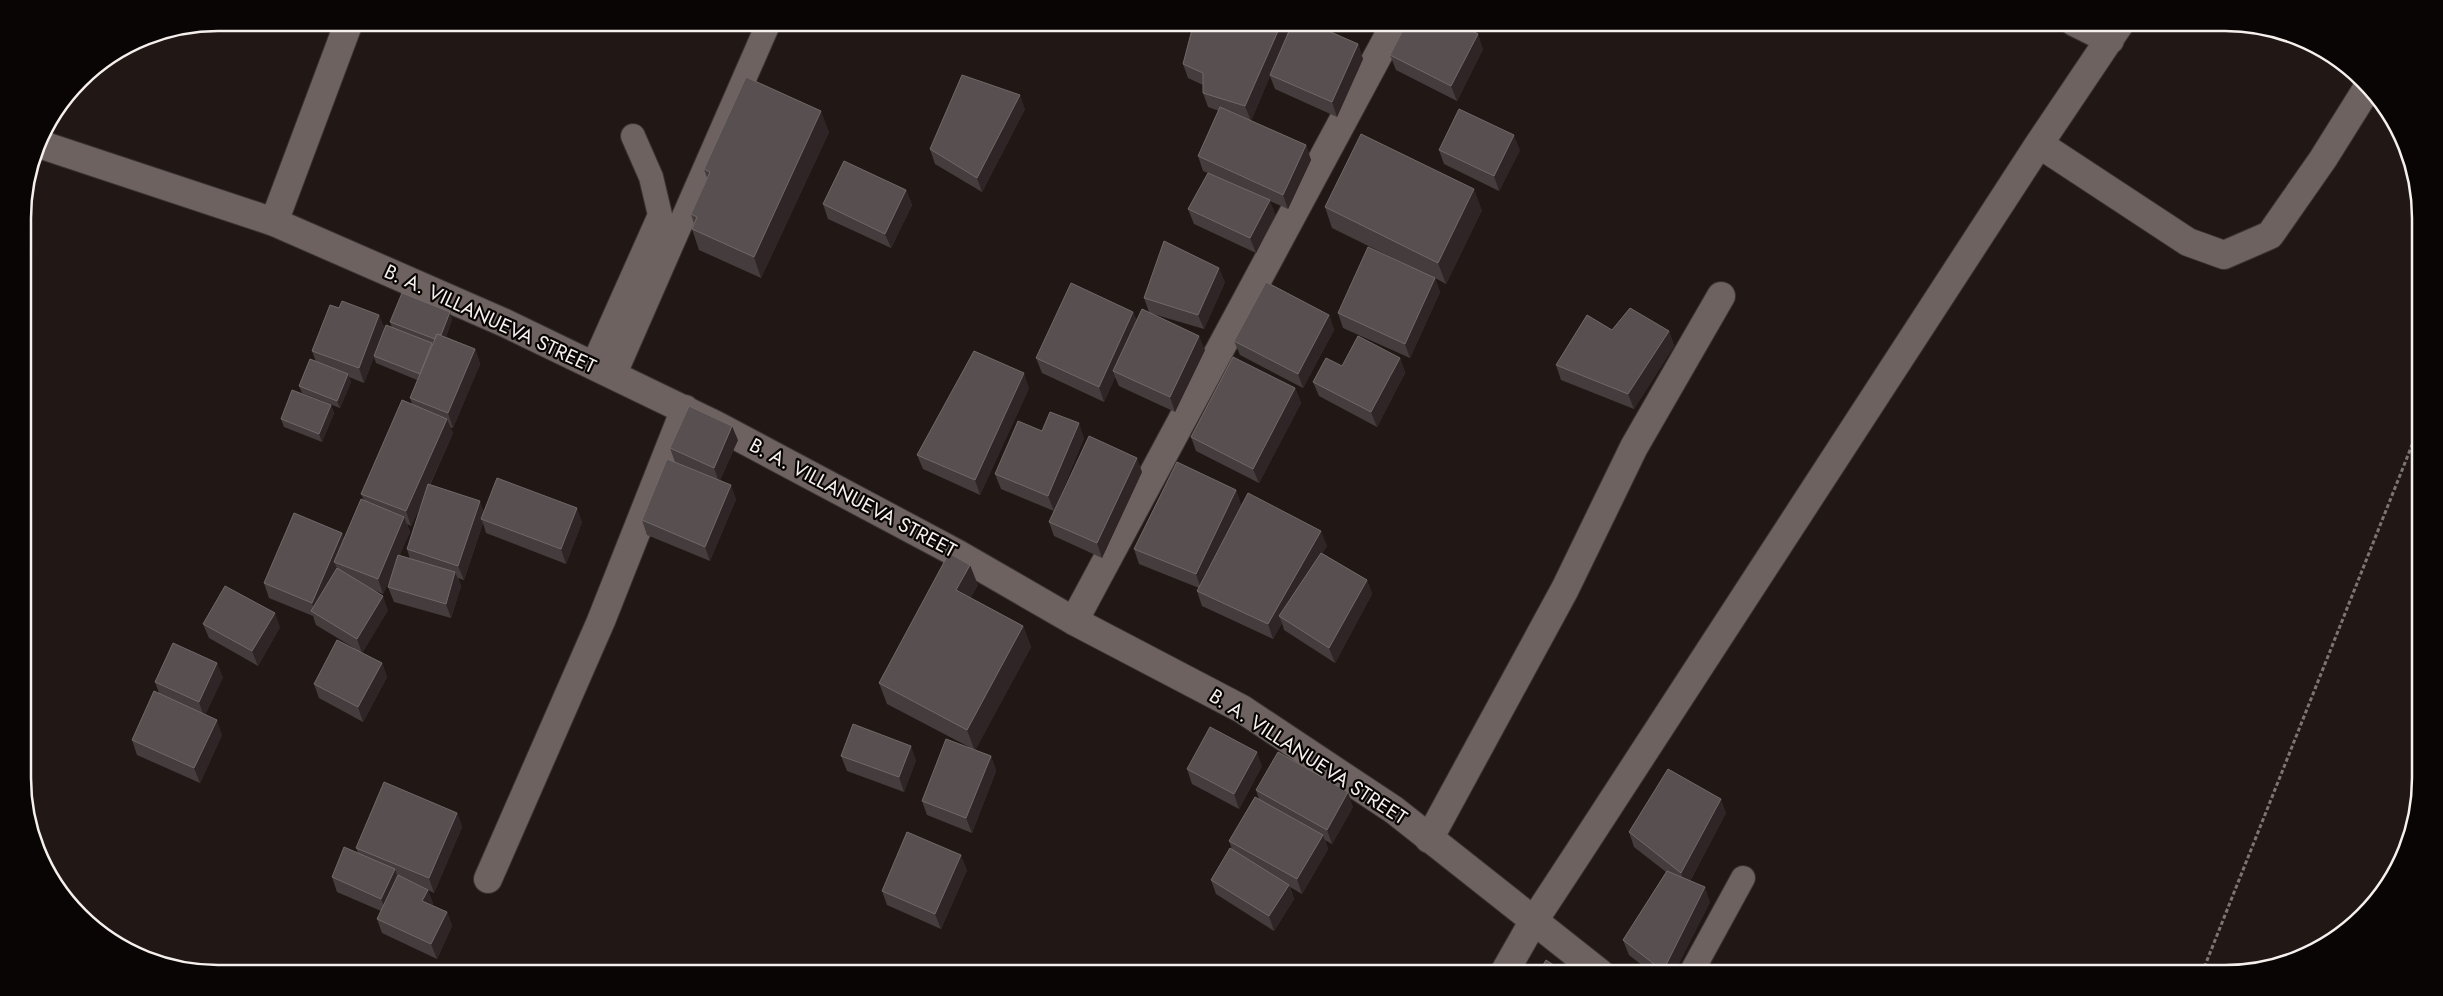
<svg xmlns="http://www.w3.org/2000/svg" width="2443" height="996" viewBox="0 0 2443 996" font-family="Jost,sans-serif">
	<rect width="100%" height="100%" fill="#211816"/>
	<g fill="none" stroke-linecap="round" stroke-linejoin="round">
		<defs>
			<path id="service" d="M593 365 660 215 651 177 633 136
				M614 376 769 22
				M1691 973 1743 878"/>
			<path id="minor" d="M2074 22 2110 40
				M2039 144 2188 242 2224 255 2270 235 2323 159 2368 87
				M274 222 349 22
				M1074 621 1396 22
				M1429 839 1565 589 1634 447 1721 296
				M488 879 601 621 685 409
				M1504 973 1533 922 1577 855 2039 144 2121 22"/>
			<path id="tertiary" d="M39 144 274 222 505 323 716 425 958 554 1074 621 1242 709 1394 810 1600 973"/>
		</defs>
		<!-- service casing -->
		<use href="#service" stroke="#393332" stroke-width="26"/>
		<!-- minor casing -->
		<use href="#minor" stroke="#393332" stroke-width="30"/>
		<!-- tertiary casing -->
		<use href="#tertiary" stroke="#393332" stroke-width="30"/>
		<!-- path -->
		<path stroke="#7d7573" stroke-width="3" stroke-dasharray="4 2.5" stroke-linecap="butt" d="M2202 973 2420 425"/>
		<!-- service -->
		<use href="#service" stroke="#6d625f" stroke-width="24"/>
		<!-- minor -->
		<use href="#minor" stroke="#6d625f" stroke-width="28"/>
		<!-- tertiary -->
		<use href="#tertiary" stroke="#6d625f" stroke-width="28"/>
	</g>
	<!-- wall -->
	<path fill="#453c3d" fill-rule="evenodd" d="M1289 30 1358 44 1363 59 1337 117 1275 89 1270 76 1251 121 1306 145 1311 160 1288 209 1270 201 1275 215 1256 253 1194 224 1188 209 1222 179 1203 171 1198 156 1219 111 1208 107 1203 93V85L1188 78 1183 64Z
		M1483 49 1457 101 1396 70 1390 55Z
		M1025 109 982 192 935 164 930 149Z
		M829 132 761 278 699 250 692 229 694 224 691 214 707 178 704 169Z
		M1439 150H1520L1499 191 1444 164Z
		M906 190 912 205 891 248 828 219 823 204Z
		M1325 207 1482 210 1446 284 1435 278 1440 292 1410 358 1343 328 1338 313 1423 273 1332 228Z
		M1225 282 1204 329 1153 314 1205 350 1175 412 1119 386 1115 377 1104 402 1042 373 1036 358 1133 312 1137 321 1149 312 1144 298Z
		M339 308 379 315 384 329 392 328 390 322 452 319 446 337 475 349 480 364 453 428 450 427 453 433 430 485 484 511 582 522 566 564 486 533 483 523 464 580 458 578 461 586 451 618 394 602 388 587 394 569 383 594 374 590 388 610 362 653 382 663 387 677 363 722 319 698 314 684 354 648 316 625 313 616 269 598 264 583 342 533 344 539 364 500 361 494 412 404 410 398 417 380 376 363 374 357 364 383 349 377 351 382 340 408 302 393 299 386 316 362 312 351ZM424 498 407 549 410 559 399 556 410 532 407 524 411 526Z
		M1329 315 1334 330 1303 388 1240 355 1234 341Z
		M1612 330 1669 331 1674 346 1634 409 1561 380 1556 365Z
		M1400 358 1405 373 1377 427 1319 396 1313 382 1342 366Z
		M1029 388 980 495 923 469 917 455Z
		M1295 388 1301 403 1259 483 1196 451 1191 437Z
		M331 405 334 413 322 442 284 427 281 419Z
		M1042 431 1084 438 1054 511 1001 489 995 474Z
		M738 440 720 480 736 499 710 561 647 535 642 520 675 462 670 448Z
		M1142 472 1102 558 1054 536 1049 522Z
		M1236 490 1241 505 1231 526 1327 546 1322 553 1367 580 1372 594 1335 663 1284 630 1282 623 1273 639 1202 606 1197 591 1199 588 1139 564 1134 549Z
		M978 585 970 598 1023 626 1031 647 975 750 991 756 996 771 972 833 927 815 922 801 969 747 887 704 879 683Z
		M203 624 280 627 258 666 209 638Z
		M223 677 205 715 222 735 200 783 137 755 132 740 159 693 155 682Z
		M841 756 916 760 904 792 847 771Z
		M1262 766 1239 809 1192 784 1187 769Z
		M1256 790 1353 807 1332 844 1325 840 1328 849 1302 894 1290 887 1294 899 1274 931 1216 894 1211 880 1232 849 1229 841 1259 799Z
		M457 813 462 827 434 893 428 890 433 904 432 905 447 912 452 926 437 959 382 933 377 919 381 911 337 892 332 877 358 853 356 848Z
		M1726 813 1690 881 1710 902 1674 973H1652L1629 955 1623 940 1666 872 1634 847 1629 832Z
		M967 870 941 929 887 905 882 891Z"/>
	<!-- shaded-wall -->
	<path fill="#2f2526" d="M1282 22H1286L1290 32 1270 75V76L1251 121 1245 106Z
		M1478 34 1483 49 1457 101 1451 86Z
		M1358 44 1363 59 1337 117 1332 102Z
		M1020 95 1025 109 982 192 977 178Z
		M821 111 829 132 761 278 754 257Z
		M1514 135 1520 150 1499 191 1494 176Z
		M1306 145 1311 160 1288 209 1283 195Z
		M1474 189 1482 210 1446 284 1438 263Z
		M906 190 912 205 891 248 885 234Z
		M1270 200 1275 215 1256 253 1250 238Z
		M1219 268 1225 282 1204 329 1198 315Z
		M1435 278 1440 292 1410 358 1405 344Z
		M450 312 452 319 442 348 439 341Z
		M1133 312 1139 326 1113 371 1115 377 1104 402 1099 387Z
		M379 315 385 329 374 356V357L364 383 359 368Z
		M1329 315 1334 330 1303 388 1298 374Z
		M1669 331 1674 346 1634 409 1628 394Z
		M1199 336 1205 350 1175 412 1170 397Z
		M475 349 480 364 453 428 448 413Z
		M1400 358 1405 373 1377 427 1371 412Z
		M1024 373 1029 388 980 495 975 480Z
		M348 374 351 382 340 408 337 401Z
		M1295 388 1301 403 1259 483 1253 469Z
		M331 405 334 413 322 442 319 434Z
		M447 419 453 433 411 526 406 511Z
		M1079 423 1084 438 1054 511 1048 496Z
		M732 426 738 440 719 482 714 468Z
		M1137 458 1142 472 1102 558 1097 543Z
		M731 485 736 499 710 561 705 547Z
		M1236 490 1241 505 1201 589 1196 574Z
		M480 501 485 515 481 519 483 523 464 580 458 566Z
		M577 508 582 522 566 564 561 549Z
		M404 517 410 532 383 594 378 579Z
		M1321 531 1327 546 1284 619 1279 616 1282 623 1273 639 1268 624Z
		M342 533 347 548 334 562 338 570 316 614 312 603Z
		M970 565 978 585 963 611 956 590Z
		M455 572 461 586 451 618 446 604Z
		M1367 580 1372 594 1335 663 1329 648Z
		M383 596 388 610 362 653 357 639Z
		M275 613 280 627 258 666 252 651Z
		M1023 626 1031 647 975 751 967 730Z
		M217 663 223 677 204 717 199 702Z
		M382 663 387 677 363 722 358 707Z
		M217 720 222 735 200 783 194 768Z
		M911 746 916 760 904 792 899 777Z
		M1257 752 1262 766 1239 809 1234 794Z
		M991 756 996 771 972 833 966 818Z
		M1348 792 1353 807 1332 844 1327 830Z
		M1721 799 1726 813 1686 888 1681 873Z
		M457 813 462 827 434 893 429 878Z
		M1323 835 1328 849 1302 894 1297 879Z
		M961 855 967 870 941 929 935 914Z
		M395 869 400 884 387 914 381 899Z
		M1289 885 1294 899 1274 931 1269 916Z
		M1705 887 1710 902 1674 973H1663V971Z
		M428 890 433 904 428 915 422 901Z
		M447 912 452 926 437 959 431 944Z"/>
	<!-- building -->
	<path fill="#584f50" stroke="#716869" d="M1194 22H1282L1245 106 1203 93V73L1183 64Z
		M1293 22H1308L1358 44 1332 102 1270 75Z
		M1407 22H1455L1478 34 1451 86 1390 55Z
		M962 75 1020 95 977 178 930 149Z
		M746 77 821 111 754 257 692 229 697 217 691 214 710 172 704 169Z
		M1220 107 1306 145 1283 195 1198 156Z
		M1459 109 1514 135 1494 176 1439 150Z
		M1361 134 1474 189 1438 263 1325 207Z
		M844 161 906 190 885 234 823 204Z
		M1208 173 1270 200 1250 238 1188 209Z
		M1164 241 1219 268 1198 315 1144 298Z
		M1368 247 1435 278 1405 344 1338 313Z
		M1266 282 1329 315 1298 374 1234 341Z
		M1071 283 1133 312 1099 387 1036 358Z
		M402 293 450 312 441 335 437 334 435 339 390 322Z
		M342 301 379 315 359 368 312 351 330 305 339 308Z
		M1630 308 1669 331 1628 394 1556 365 1587 315 1612 330Z
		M1142 309 1199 336 1170 397 1113 371Z
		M386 325 432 343 420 374 374 356Z
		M437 334 475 349 448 413 410 398Z
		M1358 336 1400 358 1371 412 1313 382 1326 358 1342 366Z
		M974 351 1024 373 975 480 917 455Z
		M1233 357 1295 388 1253 469 1191 437Z
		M310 359 348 374 337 401 299 386Z
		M292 390 331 405 319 434 281 419Z
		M402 400 447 419 406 511 361 494Z
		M689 406 732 426 714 468 670 448Z
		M1050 412 1079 423 1048 496 995 474 1018 421 1042 431Z
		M1089 436 1137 458 1097 543 1049 522Z
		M667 459 731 485 705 547 642 520Z
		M1177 462 1236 490 1196 574 1134 549Z
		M497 478 577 508 561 549 481 519Z
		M428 484 480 501 458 566 407 549Z
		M1248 493 1321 531 1268 624 1197 591Z
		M361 499 404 517 378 579 334 562Z
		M294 513 342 533 312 603 264 583Z
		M949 553 970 565 956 590 1023 626 967 730 879 683Z
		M1321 553 1367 580 1329 648 1279 616Z
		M398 555 455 572 446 604 388 587Z
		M337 568 383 596 357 639 311 611Z
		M225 586 275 613 252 651 203 624Z
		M337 640 382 663 358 707 314 684Z
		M173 643 217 663 199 702 155 682Z
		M154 691 217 720 194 768 132 740Z
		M853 724 911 746 899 777 841 756Z
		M1210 727 1257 752 1234 794 1187 769Z
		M946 739 991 756 966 818 922 801Z
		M1278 752 1348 792 1327 830 1256 790Z
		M1668 769 1721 799 1681 873 1629 832Z
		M384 782 457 813 429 878 356 848Z
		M1255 797 1323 835 1297 879 1229 841Z
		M907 832 961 855 935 914 882 891Z
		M344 847 395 869 381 899 332 877Z
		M1230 848 1289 885 1269 916 1211 880Z
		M1667 871 1705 887 1663 971 1623 940Z
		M398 875 428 890 422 901 447 912 431 944 377 919Z
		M1546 960 1566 973H1538Z"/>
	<g text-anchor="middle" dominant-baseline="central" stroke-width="4.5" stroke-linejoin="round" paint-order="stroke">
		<!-- street labels -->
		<g font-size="20" fill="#f5efed" stroke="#080504">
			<text transform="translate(490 319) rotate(25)">B. A. VILLANUEVA STREET</text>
			<text transform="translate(853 498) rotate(28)">B. A. VILLANUEVA STREET</text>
			<text transform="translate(1308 757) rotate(33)">B. A. VILLANUEVA STREET</text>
		</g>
	</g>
	<!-- crop -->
	<path d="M0 0H2443V996H0ZM218 31H2225A187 187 0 0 1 2412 218V778A187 187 0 0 1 2225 965H218A187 187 0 0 1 31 778V218A187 187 0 0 1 218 31Z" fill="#080504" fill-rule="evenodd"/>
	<path fill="none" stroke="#f5efed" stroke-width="2.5" d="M218 31H2225A187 187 0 0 1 2412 218V778A187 187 0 0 1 2225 965H218A187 187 0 0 1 31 778V218A187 187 0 0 1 218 31Z"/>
</svg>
